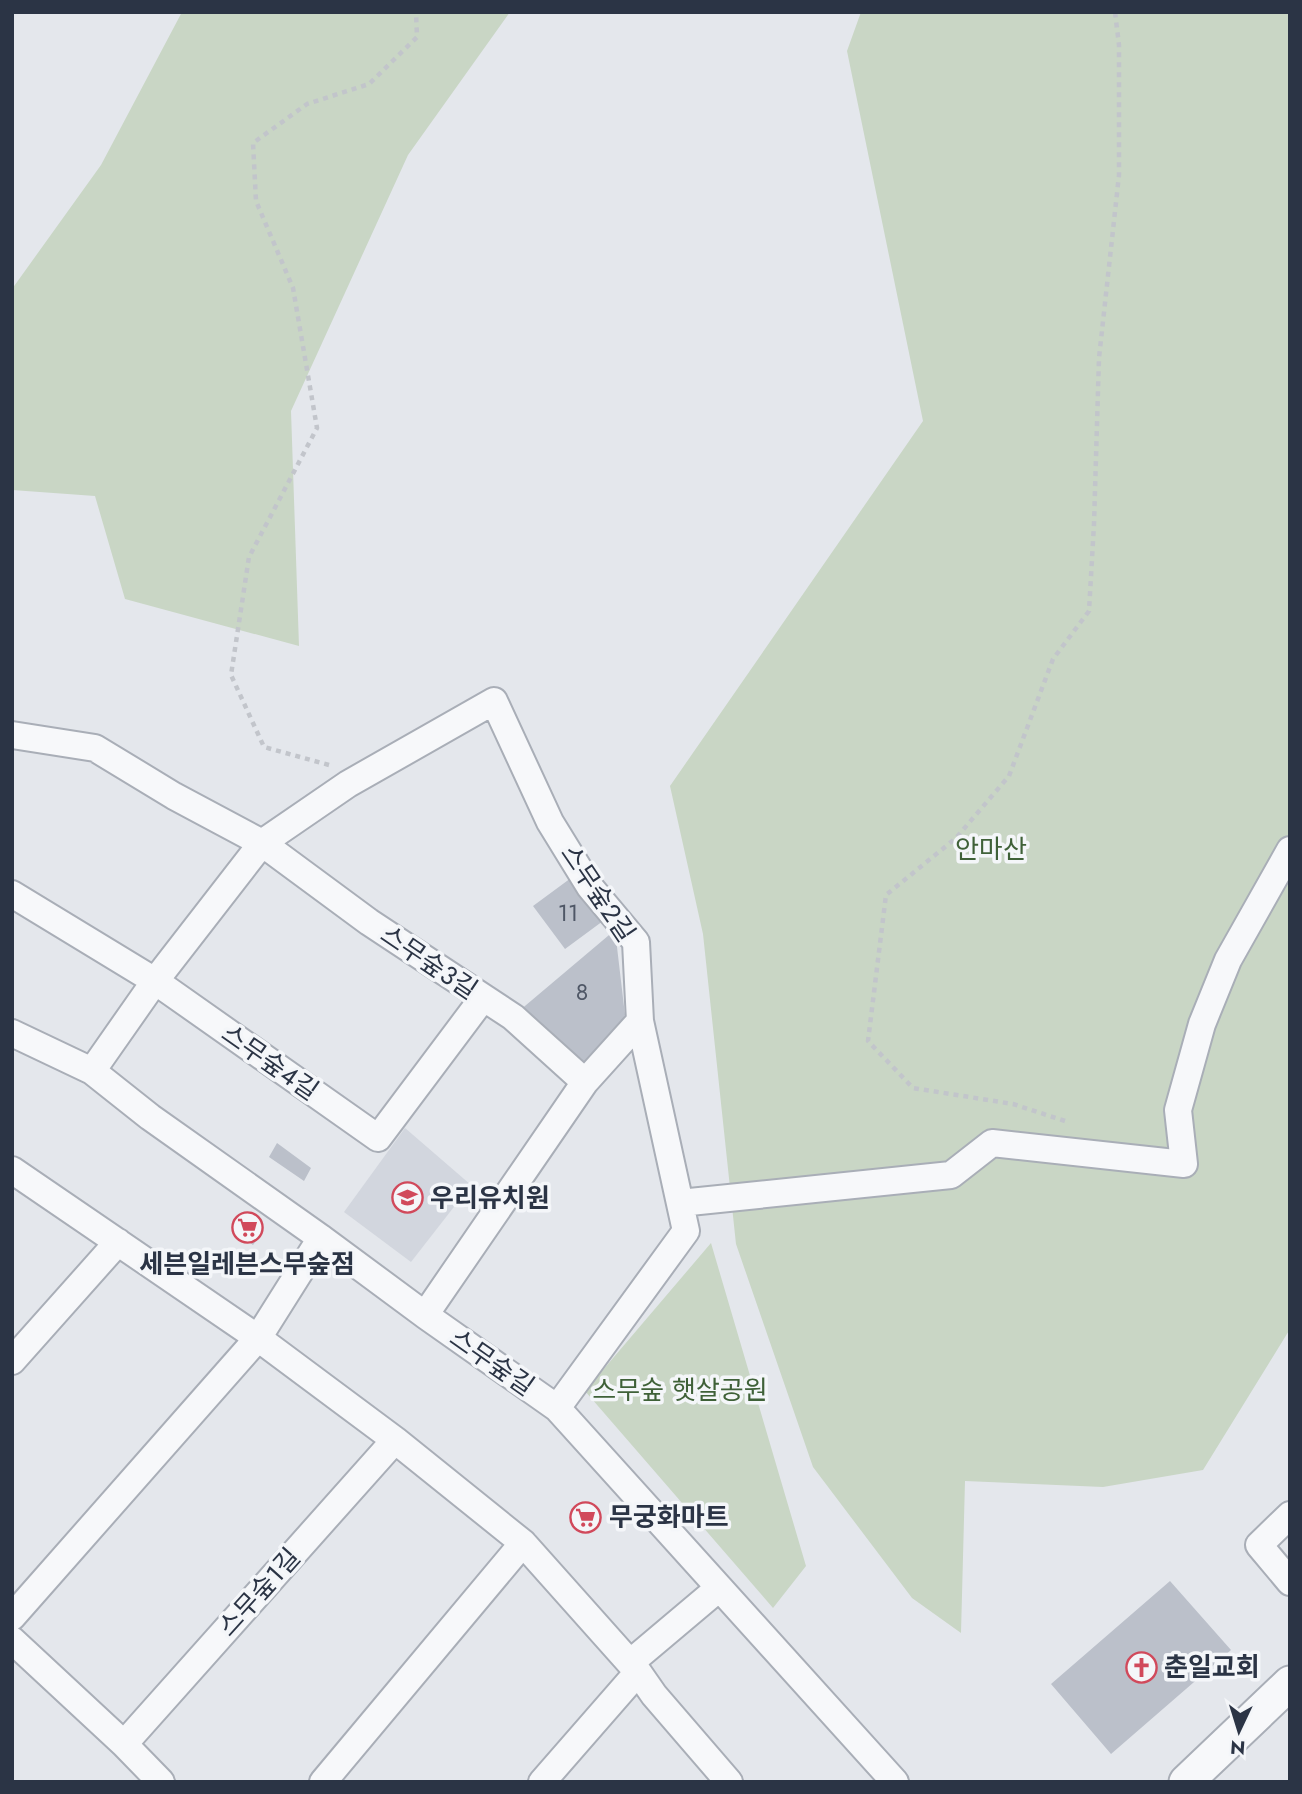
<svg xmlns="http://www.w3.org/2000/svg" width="1302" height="1794" viewBox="0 0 1302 1794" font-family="Jost,'Noto Sans KR',sans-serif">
	<rect width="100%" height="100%" fill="#e4e7ec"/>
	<!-- built -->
	<path fill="#d2d6de" d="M405 1128 471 1185 411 1262 344 1212Z"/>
	<!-- green -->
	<path fill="#c9d6c5" d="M182 12H510L408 155 291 411 299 646 125 599 95 496 12 490V289L101 165Z
		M861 12H1290V1329L1203 1470 1103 1487 965 1481 961 1633 912 1598 813 1467 736 1244 703 934 670 786 923 421 847 51Z
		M711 1243 806 1566 773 1608 585 1391Z"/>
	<!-- building -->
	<path fill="#bbc0ca" d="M571 878 603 921 565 949 533 906Z
		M615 930 625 1015 599 1074 519 1011Z
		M277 1143 311 1168 304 1181 269 1157Z
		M245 1214 263 1231 253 1245 235 1231Z
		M1170 1581 1231 1650 1111 1754 1051 1684Z"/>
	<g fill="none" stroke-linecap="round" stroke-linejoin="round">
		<defs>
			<path id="minor" d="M12 735 95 748 174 796 262 843 369 922 513 1017 585 1082 425 1315
				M12 894 155 981 378 1138 483 998
				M12 1033 92 1071 150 1117 321 1238 425 1315 557 1408 895 1782
				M92 1071 155 981 262 843 348 784 494 701 550 822 590 887 636 942 640 1021 686 1231 557 1408
				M585 1082 640 1021
				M12 1170 258 1338 395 1440 523 1543 638 1672 654 1695 729 1782
				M680 1203 951 1175 992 1143 1184 1164 1178 1110 1202 1024 1228 960 1290 850
				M12 1361 118 1242
				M1290 1515 1259 1545 1290 1582
				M12 1617 258 1338 321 1238
				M12 1640 124 1744 161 1782
				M630 1663 719 1588
				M124 1744 395 1440
				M323 1782 523 1543
				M542 1782 638 1672"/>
			<path id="tertiary" d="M1186 1782 1290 1683"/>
		</defs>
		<!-- minor casing -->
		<use href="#minor" stroke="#a9aeb7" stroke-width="30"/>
		<!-- tertiary casing -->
		<use href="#tertiary" stroke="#a9aeb7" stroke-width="37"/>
		<!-- path -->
		<path stroke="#c2c5cb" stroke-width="4.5" stroke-dasharray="5 5" stroke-linecap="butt" d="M329 765 264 747 231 675 249 557 317 428 293 288 256 201 253 143 307 104 369 84 417 37 416 12
			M1065 1121 1013 1104 913 1088 868 1041 886 895 956 838 1009 776 1053 659 1089 611 1094 524 1099 358 1119 175V45L1115 12"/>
		<!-- minor -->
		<use href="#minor" stroke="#f7f8fa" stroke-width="26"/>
		<!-- tertiary -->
		<use href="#tertiary" stroke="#f7f8fa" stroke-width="33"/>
	</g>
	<!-- icons -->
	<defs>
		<symbol id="school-ring" viewBox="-11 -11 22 22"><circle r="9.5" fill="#f4f6f9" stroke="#d1495b" stroke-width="1.5"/><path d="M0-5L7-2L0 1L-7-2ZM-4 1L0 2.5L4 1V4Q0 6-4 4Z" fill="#d1495b"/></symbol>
		<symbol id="supermarket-ring" viewBox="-11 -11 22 22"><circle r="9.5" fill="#f4f6f9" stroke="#d1495b" stroke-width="1.5"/><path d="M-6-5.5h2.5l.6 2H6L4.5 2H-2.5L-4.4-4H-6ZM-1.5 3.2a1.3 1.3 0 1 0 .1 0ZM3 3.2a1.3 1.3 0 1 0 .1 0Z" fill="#d1495b"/></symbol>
		<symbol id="church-ring" viewBox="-11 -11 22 22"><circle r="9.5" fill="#f4f6f9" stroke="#d1495b" stroke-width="1.5"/><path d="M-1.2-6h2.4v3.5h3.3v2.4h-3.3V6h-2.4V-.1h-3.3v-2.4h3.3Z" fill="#d1495b"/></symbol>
	</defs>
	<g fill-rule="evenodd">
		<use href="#school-ring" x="390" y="1180" width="35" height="35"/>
		<use href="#supermarket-ring" x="230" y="1210" width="35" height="35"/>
		<use href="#supermarket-ring" x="568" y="1500" width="35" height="35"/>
		<use href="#church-ring" x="1124" y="1650" width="35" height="35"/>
	</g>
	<g text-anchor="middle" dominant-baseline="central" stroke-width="7" stroke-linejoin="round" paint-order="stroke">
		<!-- number labels -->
		<g font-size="23" fill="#4f5766">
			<text x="568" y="913">11</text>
			<text x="582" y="992">8</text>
		</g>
		<!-- park labels -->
		<g font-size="26" fill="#3f6138" stroke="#f4f6f9">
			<text x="991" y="849">안마산</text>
			<text x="680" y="1390">스무숲 햇살공원</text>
		</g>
		<!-- street labels -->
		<g font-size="26" fill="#2b3445" stroke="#f4f6f9">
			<text transform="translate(598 893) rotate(56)">스무숲2길</text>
			<text transform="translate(429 962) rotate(34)">스무숲3길</text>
			<text transform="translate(270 1062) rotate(35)">스무숲4길</text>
			<text transform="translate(492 1362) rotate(35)">스무숲길</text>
			<text transform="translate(259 1592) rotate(-48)">스무숲1길</text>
		</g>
		<!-- poi labels -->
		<g font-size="26" font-weight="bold" fill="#2b3445" stroke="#f4f6f9" text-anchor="start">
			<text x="430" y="1198">우리유치원</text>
			<text x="247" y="1264" text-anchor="middle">세븐일레븐스무숲점</text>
			<text x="609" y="1517">무궁화마트</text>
			<text x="1164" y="1667">춘일교회</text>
		</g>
	</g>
	<!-- border -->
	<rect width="1302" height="1794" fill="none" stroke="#2b3445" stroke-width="28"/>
	<!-- north arrow -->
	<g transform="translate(1239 1731) rotate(184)" stroke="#f4f6f9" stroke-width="5" paint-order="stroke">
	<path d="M0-5L12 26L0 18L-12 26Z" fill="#2b3445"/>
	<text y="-10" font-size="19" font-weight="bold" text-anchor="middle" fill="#2b3445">N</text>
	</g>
</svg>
